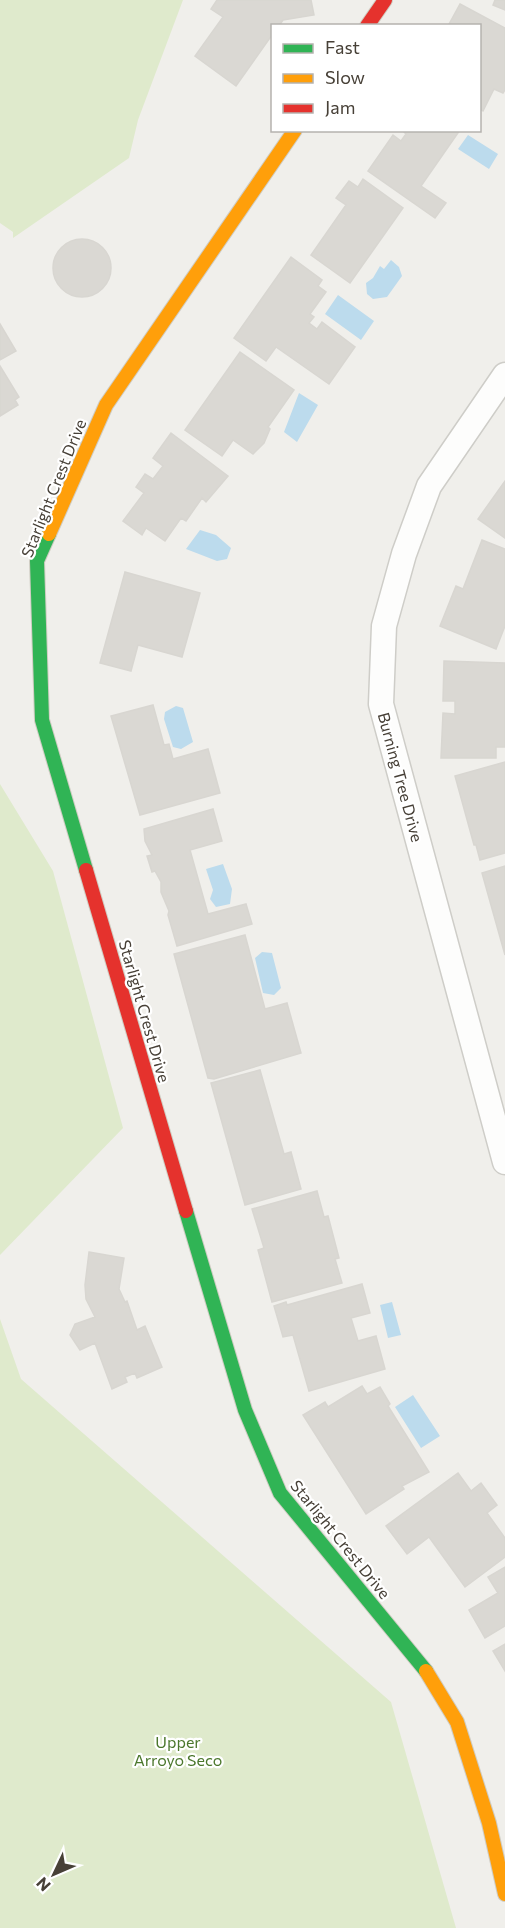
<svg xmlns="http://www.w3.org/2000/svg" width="505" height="1928" viewBox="0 0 505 1928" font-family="Commissioner,sans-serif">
	<rect width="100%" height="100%" fill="#f0efeb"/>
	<!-- green -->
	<path fill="#dfeacc" d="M0 0H183L138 120 129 158 13 238V232L0 223Z
		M0 784 53 871 123 1128 0 1255Z
		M0 1319 21 1379 391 1702 456 1928H0Z"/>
	<!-- water -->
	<path fill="#bcdbed" d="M468 135 498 154 489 169 458 149Z
		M391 260 399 267 402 276 387 297 373 299 367 294 366 283 373 278 380 266 384 269Z
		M338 295 374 321 361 340 325 314Z
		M299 393 318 405 297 442 284 432Z
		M200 530 216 535 231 548 227 559 217 561 186 549Z
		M176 706 183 708 193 742 181 749 173 747 164 719 165 712Z
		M223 864 232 889 230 904 216 907 210 899 213 890 206 869Z
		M262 952 272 953 281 988 274 995 263 993 255 958Z
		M392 1302 401 1335 388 1338 380 1305Z
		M413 1395 440 1436 421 1448 395 1407Z"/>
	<!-- building -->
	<path fill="#dad8d3" stroke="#d8d6d1" stroke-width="1.5" d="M217 0H311L314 15 283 20 279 26H272V35L236 86 195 56 223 17 211 9Z
		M495 0H505V10L493 5Z
		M460 4 505 28V90L503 93 494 89 483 111 480 109V26H448Z
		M402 130H460L421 186 446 203 435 218 368 171 393 135 401 141 406 134Z
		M363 179 403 208 350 283 311 255 346 205 336 198 349 181 358 187Z
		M53 268a29 29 0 1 1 58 0a29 29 0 1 1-58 0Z
		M291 257 322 280 318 286 326 292 310 314 314 317 309 323 317 329 322 322 355 347 329 384 276 347 266 361 234 338Z
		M0 324 16 351 0 360Z
		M240 352 294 390 268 427 270 429 264 443 253 454 233 440 222 456 185 430Z
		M0 366 19 397 15 400 18 405 0 416Z
		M171 433 228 476 206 502 202 498 186 521 181 518 165 541 146 528 142 535 123 521 144 493 136 487 145 474 153 479 163 466 153 458Z
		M505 481V538L478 519Z
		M482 540 505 549V626L496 649 440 626 456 586 463 589Z
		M125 572 200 593 182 657 138 645 131 671 100 663Z
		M444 661 505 663V747H496V758H441L443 713 455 714V701H443Z
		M153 705 164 745 169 744 173 759 208 749 220 793 140 815 111 716Z
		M505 762V853L480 860 476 845H474L455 776Z
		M213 809 222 841 190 850 208 914 246 904 252 924 177 946 168 915 169 911 161 892V882L155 871 152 872 147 856 152 855 145 841 144 829Z
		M505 866V955L482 873Z
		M245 935 265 1009 287 1003 301 1053 214 1079 208 1078 174 954Z
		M260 1070 284 1154 291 1152 301 1189 245 1205 211 1083Z
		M317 1191 324 1217 328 1216 339 1258 335 1259 342 1283 272 1302 258 1250 264 1248 252 1209Z
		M89 1252 124 1258 119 1289 125 1302 127 1301 137 1330 145 1326 162 1367 137 1378 135 1373 125 1377 127 1382 112 1389 95 1343 80 1350 70 1335 75 1324 95 1317 86 1299 85 1285Z
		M362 1284 370 1313 351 1318 358 1341 376 1336 385 1369 309 1391 293 1335 283 1337 274 1306 286 1302 287 1305Z
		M362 1386 367 1394 380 1387 390 1404 388 1406 429 1472 402 1486 404 1489 366 1514 303 1415 325 1402 328 1407Z
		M458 1473 471 1491 481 1483 497 1505 487 1513 505 1538V1557L465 1587 429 1537 407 1554 386 1526Z
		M505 1567V1626L485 1638 469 1610 498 1593 488 1577Z
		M505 1644V1671L493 1651Z"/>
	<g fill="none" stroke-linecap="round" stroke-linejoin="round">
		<defs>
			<path id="street" d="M505 375 429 486 404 554 384 626 381 704 505 1162"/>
			<path id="fast" d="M49 534 37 561 42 720 86 870
				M186 1211 245 1410 280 1493 426 1671"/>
			<path id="slow" d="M49 534 106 405 295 130
				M426 1671 457 1722 489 1823 505 1894"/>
			<path id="jam" d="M367 26 385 0
				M86 870 186 1211"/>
		</defs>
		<!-- street casing -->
		<use href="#street" stroke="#cecdc8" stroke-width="27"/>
		<!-- fast casing -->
		<use href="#fast" stroke="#cfccc2" stroke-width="16"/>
		<!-- slow casing -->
		<use href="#slow" stroke="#cfccc2" stroke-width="16"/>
		<!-- jam casing -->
		<use href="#jam" stroke="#cfccc2" stroke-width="16"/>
		<!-- street -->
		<use href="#street" stroke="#fdfdfc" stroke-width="24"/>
		<!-- fast -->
		<use href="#fast" stroke="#30b455" stroke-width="14"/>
		<!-- slow -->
		<use href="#slow" stroke="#ff9f0a" stroke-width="14"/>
		<!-- jam -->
		<use href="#jam" stroke="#e5322d" stroke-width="14"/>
	</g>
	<g text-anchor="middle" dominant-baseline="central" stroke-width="4.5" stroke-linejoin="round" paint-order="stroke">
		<!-- street labels -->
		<g font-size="16" fill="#474037" stroke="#fff">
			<text transform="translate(53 488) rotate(-68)">Starlight Crest Drive</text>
			<text transform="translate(401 777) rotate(75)">Burning Tree Drive</text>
			<text transform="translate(145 1011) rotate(74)">Starlight Crest Drive</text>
			<text transform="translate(341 1539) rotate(51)">Starlight Crest Drive</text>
		</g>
		<!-- park labels -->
		<g font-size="16" fill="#4b772c" stroke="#fff">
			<text x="178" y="1741">Upper<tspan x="178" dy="18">Arroyo Seco</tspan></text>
		</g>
	</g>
	<!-- legend -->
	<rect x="271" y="24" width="210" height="108" fill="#ffffff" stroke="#b5b3af" stroke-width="1.5"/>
	<rect x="283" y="44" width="30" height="9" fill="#30b455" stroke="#b5b3af" stroke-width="1.5"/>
	<text x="325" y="54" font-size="18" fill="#474037">Fast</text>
	<rect x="283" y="74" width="30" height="9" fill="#ff9f0a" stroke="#b5b3af" stroke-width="1.5"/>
	<text x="325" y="84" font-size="18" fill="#474037">Slow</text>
	<rect x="283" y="104" width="30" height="9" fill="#e5322d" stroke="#b5b3af" stroke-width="1.5"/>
	<text x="325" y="114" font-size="18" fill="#474037">Jam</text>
	<!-- north arrow -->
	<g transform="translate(54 1874) rotate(226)" stroke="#ffffff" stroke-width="4.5" paint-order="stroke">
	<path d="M0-4.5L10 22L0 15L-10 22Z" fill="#474037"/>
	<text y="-9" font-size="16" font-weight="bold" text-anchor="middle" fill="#474037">N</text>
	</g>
</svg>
